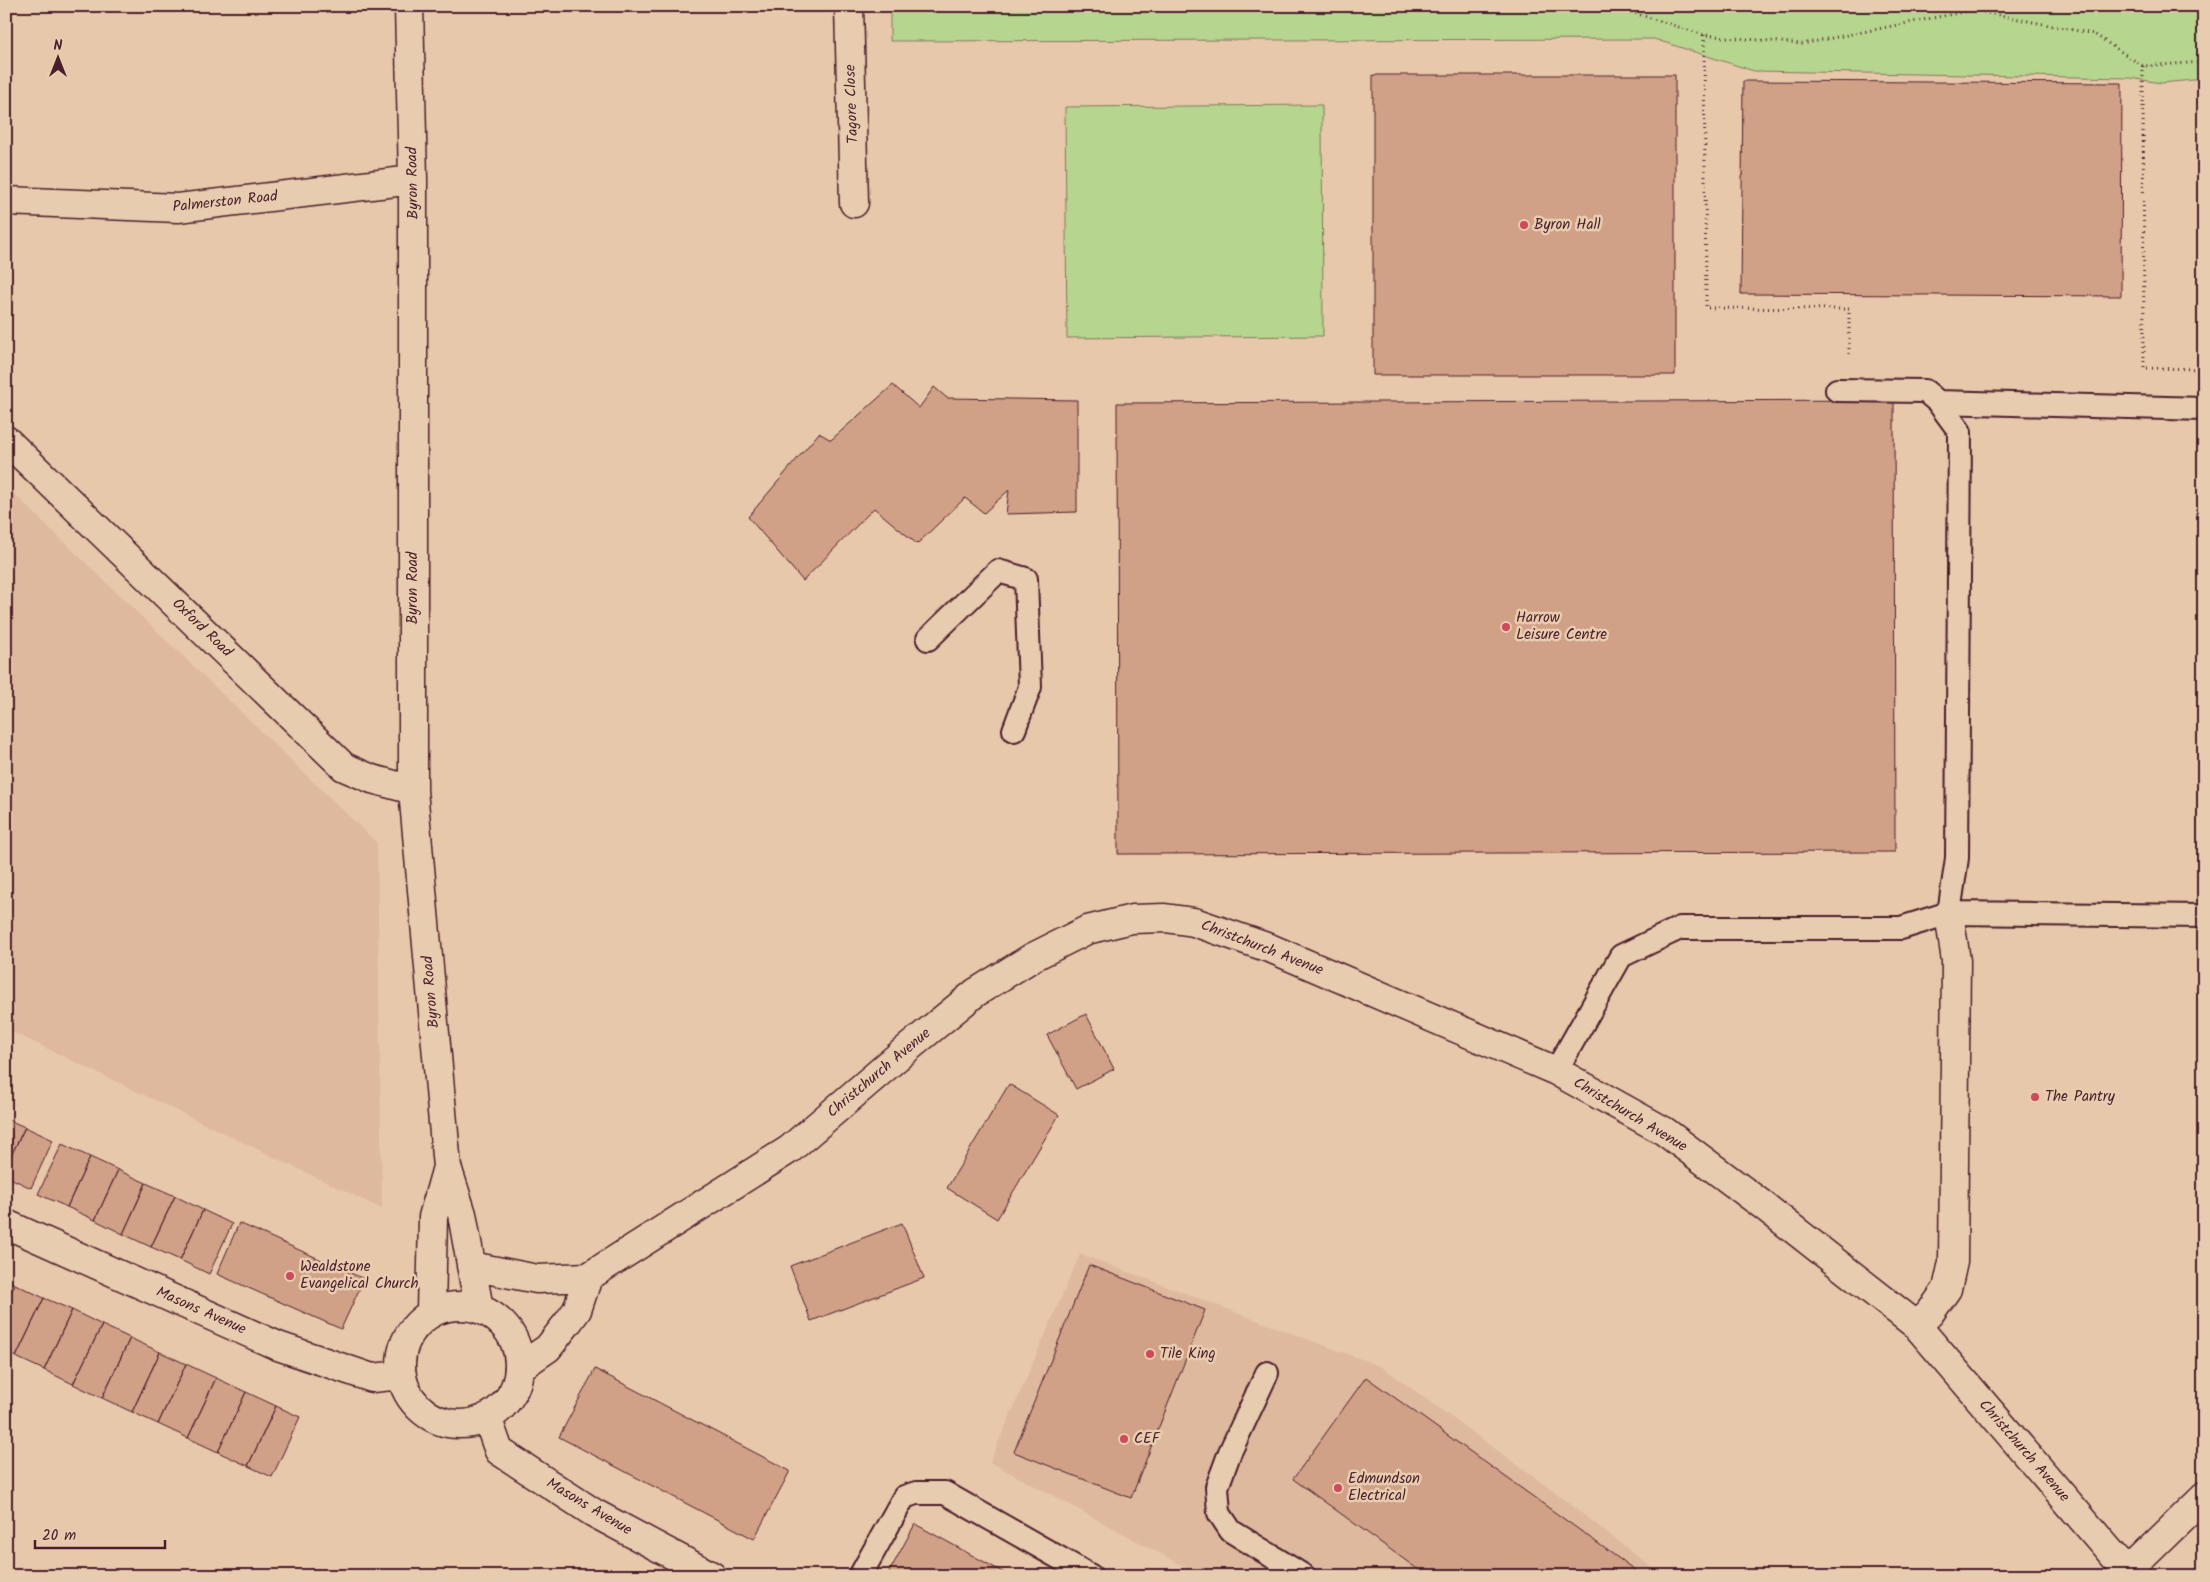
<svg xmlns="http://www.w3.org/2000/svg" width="2210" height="1582" viewBox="0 0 2210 1582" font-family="Kalam,sans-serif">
	<rect width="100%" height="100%" fill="#e8c8ab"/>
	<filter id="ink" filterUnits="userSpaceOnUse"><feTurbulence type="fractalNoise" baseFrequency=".02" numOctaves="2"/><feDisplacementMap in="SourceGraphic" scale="10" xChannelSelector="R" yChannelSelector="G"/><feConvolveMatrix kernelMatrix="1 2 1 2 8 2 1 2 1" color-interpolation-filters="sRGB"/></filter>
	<g filter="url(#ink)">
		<!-- built -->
		<path fill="#deb99e" d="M6 486 377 843 382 1209 6 1029Z
			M1080 1254 1382 1367 1548 1487 1663 1576H1202L990 1462Z"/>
		<!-- green -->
		<path fill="#b6d58e" stroke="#807a5c" d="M890 6H2204V79L2161 83 2130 78 1754 71 1654 39 890 41Z
			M1322 105 1323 336 1067 338 1065 107Z"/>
		<!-- building -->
		<path fill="#d0a187" stroke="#4a1f2b" d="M1373 75H1675V375H1373Z
			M1743 81 2122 83 2121 296 1741 294Z
			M893 385 919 408 934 387 947 398 1077 400V512L1006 514 1009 490 984 513 965 498 917 544 874 508 803 581 748 517 819 433 831 440Z
			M1894 400 1895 852 1118 854 1117 403Z
			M1086 1014 1114 1069 1076 1089 1047 1035Z
			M1009 1084 1059 1115 997 1219 947 1188Z
			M6 1119 25 1127 6 1166Z
			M25 1127 53 1140 31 1188 6 1176V1166Z
			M62 1144 90 1157 67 1207 38 1194Z
			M90 1157 118 1170 95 1220 67 1207Z
			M118 1170 146 1183 123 1234 95 1220Z
			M146 1183 175 1196 151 1247 123 1234Z
			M175 1196 203 1210 180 1260 151 1247Z
			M203 1210 232 1224 209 1274 180 1260Z
			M239 1223 364 1279 341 1329 217 1274Z
			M902 1223 924 1278 811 1321 790 1266Z
			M1089 1265 1205 1310 1131 1498 1014 1452Z
			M6 1280 15 1284 6 1302Z
			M15 1284 44 1298 16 1357 6 1353V1302Z
			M44 1298 72 1310 44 1370 16 1357Z
			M72 1310 102 1325 73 1384 44 1370Z
			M102 1325 130 1338 102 1398 73 1384Z
			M130 1338 160 1352 132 1412 102 1398Z
			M160 1352 186 1364 158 1424 132 1412Z
			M186 1364 216 1378 188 1438 158 1424Z
			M595 1369 790 1471 754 1539 559 1437Z
			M1366 1377 1560 1516 1643 1576H1427L1293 1479Z
			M216 1378 246 1392 218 1452 188 1438Z
			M246 1392 276 1406 248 1466 218 1452Z
			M276 1406 300 1417 272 1477 248 1466Z
			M915 1524 1010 1576H887Z"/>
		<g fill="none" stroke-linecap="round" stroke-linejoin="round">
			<defs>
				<path id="service" d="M1837 390 1925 391 1938 402 1960 432 1957 858 1949 913
					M1938 402 2204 409
					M928 639 998 571 1026 579 1030 687 1014 730
					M1556 1071 1621 956 1680 928H1901L1949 913 2204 916
					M1267 1373 1230 1452 1217 1487 1219 1513 1231 1531 1304 1576
					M860 1576 904 1497 916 1493H945L1091 1576"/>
				<path id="minor" d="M409 6 413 180V790L447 1167 462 1214 479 1309
					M849 6 854 203
					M6 201 178 208 413 180
					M6 440 344 767 372 779 413 790
					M471 1266 537 1279 588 1277 790 1149 902 1053 975 993 1033 957 1087 930 1132 919 1165 918 1194 922 1272 949 1556 1071 1664 1131 1764 1206 1917 1326 2131 1576
					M431 1313 433 1217 447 1167
					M1917 1326 1930 1313 1947 1289 1953 1262 1956 961 1949 913
					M519 1368 548 1348 569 1321 577 1310 588 1277
					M2127 1572 2204 1497"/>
				<path id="tertiary" d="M6 1224 278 1346 372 1378 402 1375
					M401 1365a59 59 0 1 1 118 0a59 59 0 1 1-118 0Z
					M487 1417 499 1451 594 1513 712 1576"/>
			</defs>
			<!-- service casing -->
			<use href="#service" stroke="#4a1f2b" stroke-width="26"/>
			<!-- minor casing -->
			<use href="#minor" stroke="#4a1f2b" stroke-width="31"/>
			<!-- tertiary casing -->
			<use href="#tertiary" stroke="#4a1f2b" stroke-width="31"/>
			<!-- path -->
			<path stroke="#4a1f2b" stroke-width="3" stroke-dasharray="1 4" stroke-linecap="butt" d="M1586 6 1628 11 1704 35 1802 44 1973 10 2094 34 2143 66 2204 62
				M1704 35 1706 308 1849 309V356
				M2143 66 2144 368 2204 369"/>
			<!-- service -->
			<use href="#service" stroke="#e8ccaf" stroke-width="22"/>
			<!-- minor -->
			<use href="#minor" stroke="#e8ccaf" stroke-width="28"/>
			<!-- tertiary -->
			<use href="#tertiary" stroke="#e8ccaf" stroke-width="28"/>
		</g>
	</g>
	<!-- markers -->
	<g fill="#d1495b" stroke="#e8ccaf" stroke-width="2">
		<circle cx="1524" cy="225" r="5"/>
		<circle cx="1506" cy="627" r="5"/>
		<circle cx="2035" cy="1097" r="5"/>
		<circle cx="290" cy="1276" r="5"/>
		<circle cx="1150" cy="1354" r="5"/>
		<circle cx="1124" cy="1439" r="5"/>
		<circle cx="1338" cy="1488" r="5"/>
	</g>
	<g text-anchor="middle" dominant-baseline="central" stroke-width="5" stroke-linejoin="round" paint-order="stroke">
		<!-- street labels -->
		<g font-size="15" fill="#4a1f2b" stroke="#e8ccaf">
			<text transform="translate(852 104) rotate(-92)">Tagore Close</text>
			<text transform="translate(413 183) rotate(-91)">Byron Road</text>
			<text transform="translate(225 202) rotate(-6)">Palmerston Road</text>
			<text transform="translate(413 588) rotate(-90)">Byron Road</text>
			<text transform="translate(202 628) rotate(44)">Oxford Road</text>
			<text transform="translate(1262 948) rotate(21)">Christchurch Avenue</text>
			<text transform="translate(431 992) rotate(-95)">Byron Road</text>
			<text transform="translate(879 1073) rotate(-40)">Christchurch Avenue</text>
			<text transform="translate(1630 1115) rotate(31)">Christchurch Avenue</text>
			<text transform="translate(201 1311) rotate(24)">Masons Avenue</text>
			<text transform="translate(2024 1451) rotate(49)">Christchurch Avenue</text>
			<text transform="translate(589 1507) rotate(31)">Masons Avenue</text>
		</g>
		<!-- poi labels -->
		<g font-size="15" fill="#4a1f2b" stroke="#e8ccaf" text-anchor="start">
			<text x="1534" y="225">Byron Hall</text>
			<text x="1516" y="618">Harrow<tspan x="1516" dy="17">Leisure Centre</tspan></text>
			<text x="2045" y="1097">The Pantry</text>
			<text x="300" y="1267">Wealdstone<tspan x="300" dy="17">Evangelical Church</tspan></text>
			<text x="1160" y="1354">Tile King</text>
			<text x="1134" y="1439">CEF</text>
			<text x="1348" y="1479">Edmundson<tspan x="1348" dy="17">Electrical</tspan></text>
		</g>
	</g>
	<!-- margin -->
	<rect width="2210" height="1582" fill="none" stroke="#e8ccaf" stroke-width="25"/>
	<rect x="12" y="12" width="2185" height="1557" fill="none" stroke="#4a1f2b" stroke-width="2" filter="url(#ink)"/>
	<!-- north arrow -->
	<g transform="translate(58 58)" stroke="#e8ccaf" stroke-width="4" paint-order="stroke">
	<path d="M0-4L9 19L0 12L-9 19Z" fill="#4a1f2b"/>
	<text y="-8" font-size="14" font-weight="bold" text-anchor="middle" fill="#4a1f2b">N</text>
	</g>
	<!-- scale -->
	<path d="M35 1540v8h130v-8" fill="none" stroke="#4a1f2b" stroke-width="2.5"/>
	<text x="42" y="1540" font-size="15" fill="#4a1f2b" stroke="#e8ccaf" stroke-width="4" paint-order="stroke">20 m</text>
</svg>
